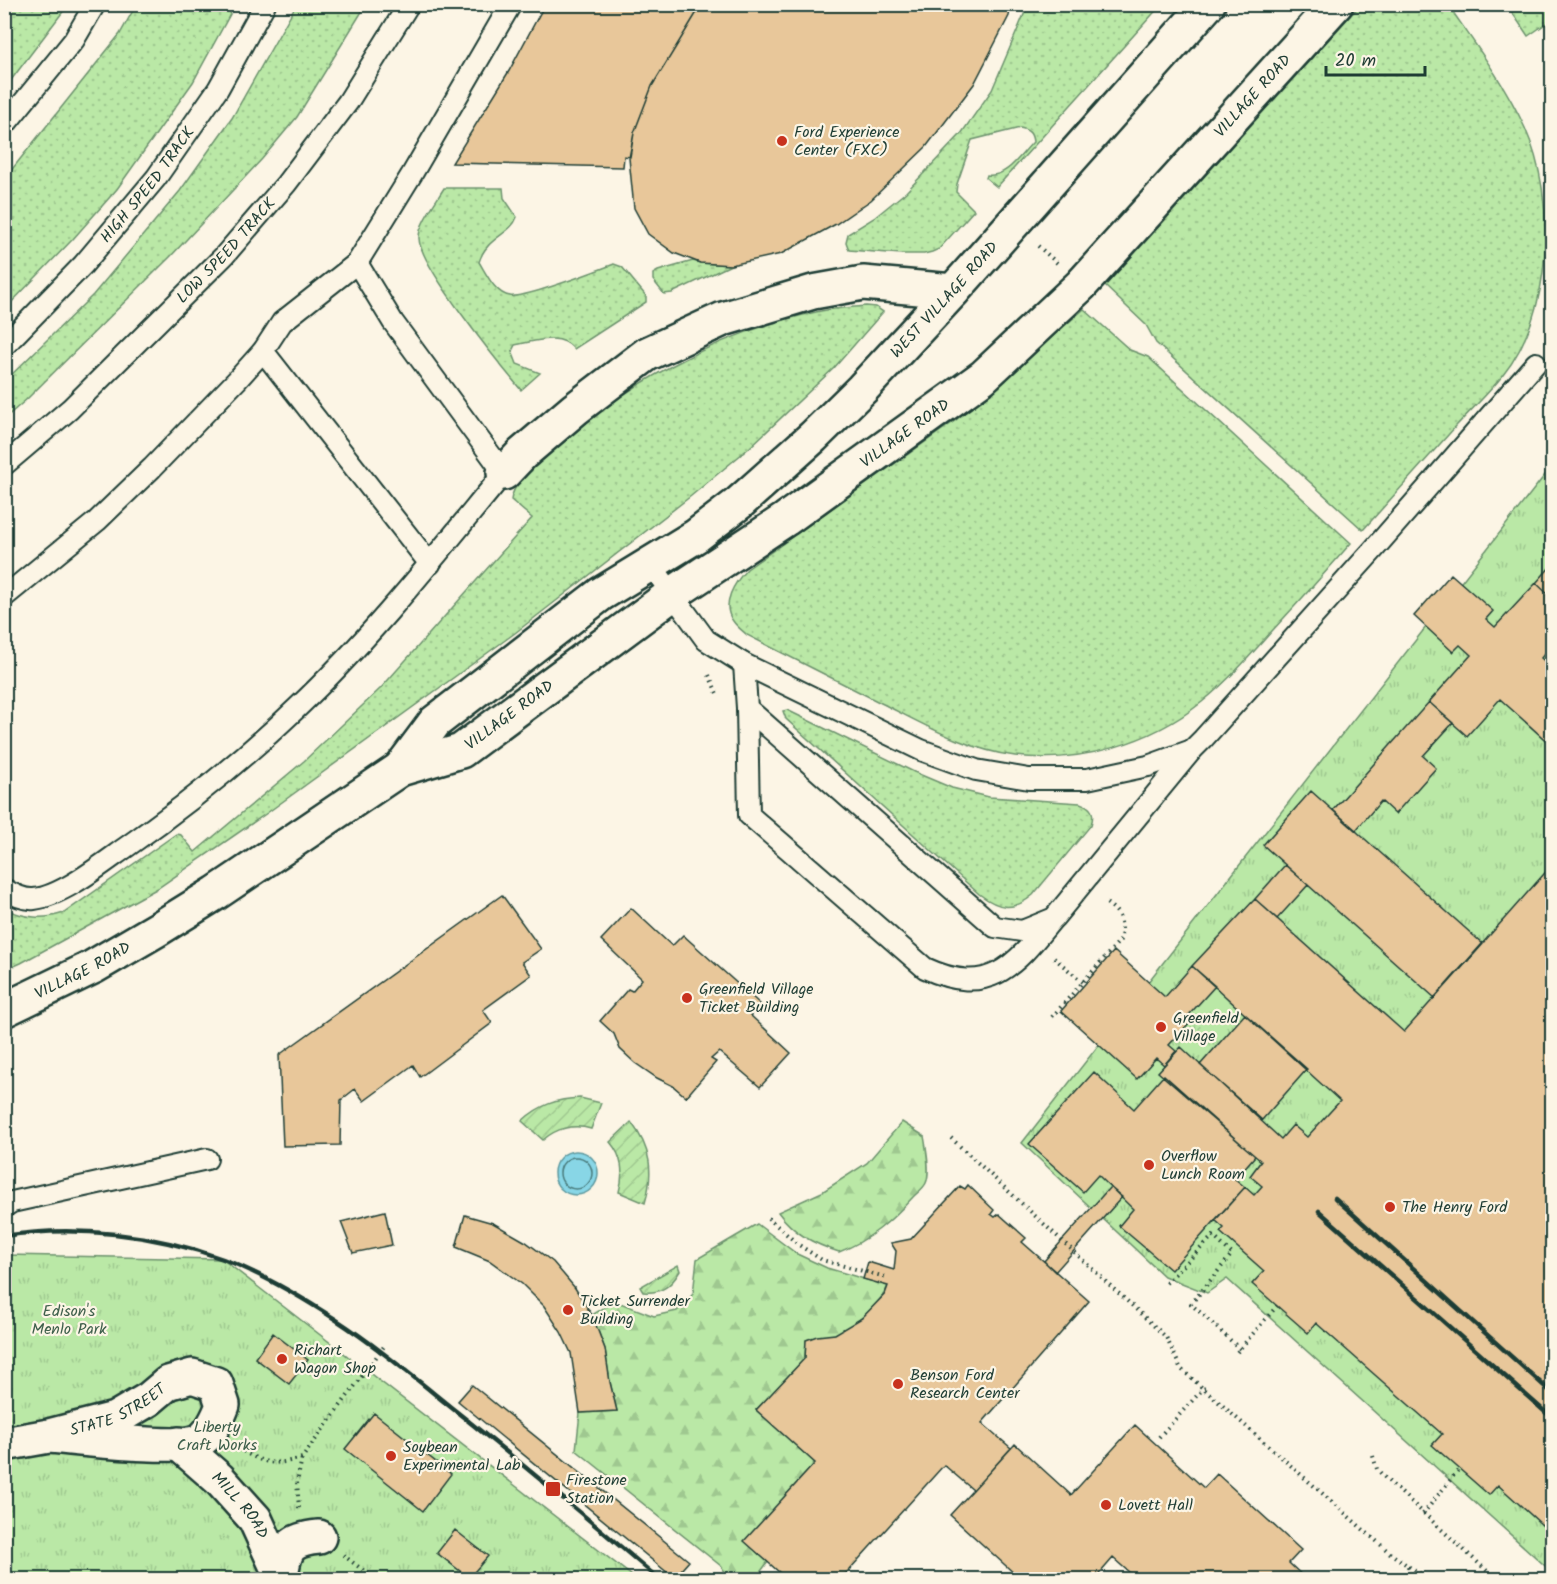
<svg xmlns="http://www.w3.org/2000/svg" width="1557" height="1584" viewBox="0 0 1557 1584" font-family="Kalam,sans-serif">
	<defs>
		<pattern id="grass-dots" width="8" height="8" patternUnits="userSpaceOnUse" patternTransform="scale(1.5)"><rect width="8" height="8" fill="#bae8a6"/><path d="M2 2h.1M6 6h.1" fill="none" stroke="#9fc890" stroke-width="1.8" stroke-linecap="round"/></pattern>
		<pattern id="forest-firs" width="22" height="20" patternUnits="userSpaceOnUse" patternTransform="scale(1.5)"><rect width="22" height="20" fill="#bae8a6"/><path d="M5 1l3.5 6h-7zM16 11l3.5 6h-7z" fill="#9fc890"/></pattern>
		<pattern id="park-tufts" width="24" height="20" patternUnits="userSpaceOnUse" patternTransform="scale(1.5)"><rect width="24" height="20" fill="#bae8a6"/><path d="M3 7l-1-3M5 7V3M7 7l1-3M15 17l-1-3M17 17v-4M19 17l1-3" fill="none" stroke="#9fc890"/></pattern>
		<pattern id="garden-furrows" width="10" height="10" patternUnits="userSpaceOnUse" patternTransform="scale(1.5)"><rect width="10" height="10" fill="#bae8a6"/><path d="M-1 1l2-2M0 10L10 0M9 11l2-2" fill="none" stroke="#9fc890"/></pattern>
	</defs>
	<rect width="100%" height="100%" fill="#fcf5e5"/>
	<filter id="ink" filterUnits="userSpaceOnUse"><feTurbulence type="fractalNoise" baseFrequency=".0167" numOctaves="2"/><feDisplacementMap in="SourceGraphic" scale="12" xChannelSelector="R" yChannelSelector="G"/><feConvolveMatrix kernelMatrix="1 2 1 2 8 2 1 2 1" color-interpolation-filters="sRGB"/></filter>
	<g filter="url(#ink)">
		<!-- grass -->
		<path fill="url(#grass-dots)" stroke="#6c926d" stroke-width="1.5" d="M5 4 68 5 5 88 4 5Z
			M136 5H235L193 82 117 189 73 239 5 309V178L120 34Z
			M296 5H366L297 117 262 159 171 256 27 399 5 418V381L93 295 180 191 232 118Z
			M1028 5H1161L997 187 986 178 987 175C1007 178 1020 155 1033 142 1032 133 1029 130 1020 128L972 140 957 184 956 192 974 210 939 249 932 252 924 254H902L849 250 846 242 848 234 874 218 906 192 961 134 992 90Z
			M1360 5H1448C1475 44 1505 84 1525 128 1557 199 1553 313 1503 375 1489 393 1472 409 1457 425 1426 460 1394 495 1363 530L1156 343 1146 325 1105 286Z
			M1507 5H1552V32L1547 23 1528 36Z
			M444 188H503L504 198 517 217C511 235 487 236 479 262 486 273 495 294 510 296 523 299 598 270 614 264L622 267 646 296V302L574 349C560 331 534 342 515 345L512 351 517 364 540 373 521 390C501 366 417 263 419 237 419 224 437 200 444 188Z
			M693 261 700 263 731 265 672 293 664 294 653 280V274L658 271Z
			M866 306 876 307 883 312 834 368 749 448 691 496 515 633 267 813 158 888 21 963 5 970V909C25 918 43 920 64 913L176 834 181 835 195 852 304 761 381 688 532 518 511 500C513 482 535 467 548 455 620 386 718 333 816 312 832 308 849 308 866 306Z
			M1084 309 1130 350 1148 357 1351 543C1325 573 1299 602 1272 631 1250 656 1228 681 1202 702 1151 743 1080 764 1015 756 967 750 923 724 881 703 836 680 792 658 747 635 743 631 737 627 733 621 720 604 735 582 747 569L956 420Z
			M787 710 914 772 952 788 989 797 1080 803C1092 807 1095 813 1091 825L1033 895C1013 912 999 909 979 894L786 719 783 711Z"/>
		<!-- forest -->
		<path fill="url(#forest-firs)" stroke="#6c926d" stroke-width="1.5" d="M902 1122 924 1136C926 1148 931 1172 926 1183 924 1188 917 1193 913 1197 891 1221 870 1240 839 1252 814 1244 794 1234 778 1212L822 1192 867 1163Z
			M757 1224 797 1254 827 1268 888 1286C881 1303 852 1329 835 1334 825 1337 816 1336 806 1340L805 1358 756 1410 815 1463 745 1541 768 1562 755 1579H730L721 1566 576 1450 580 1413 617 1411 610 1382 605 1349 592 1315 615 1301 654 1316 677 1311 693 1294 697 1259Z"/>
		<!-- park -->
		<path fill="url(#park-tufts)" stroke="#6c926d" stroke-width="1.5" d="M1552 466V1572L1227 1279 1207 1293 1164 1276 1022 1143Z
			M5 1255 222 1259 636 1579 5 1580Z"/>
		<!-- garden -->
		<path fill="url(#garden-furrows)" stroke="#6c926d" stroke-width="1.5" d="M580 1098 601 1103 591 1129C574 1124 556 1128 543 1140L522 1121C539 1105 557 1099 580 1098Z
			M631 1122C651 1148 654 1172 645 1203L619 1192C624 1173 623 1157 610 1142Z
			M678 1265 680 1271C671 1286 661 1294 643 1292L640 1287Z"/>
		<!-- water -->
		<path fill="#88d6e6" stroke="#5e999f" stroke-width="1.5" d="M554 1173a22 22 0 1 1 44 0a22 22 0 1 1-44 0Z"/>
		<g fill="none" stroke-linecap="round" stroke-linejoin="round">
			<!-- shore -->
			<path stroke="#497a7b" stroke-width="1.5" d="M560 1173a16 16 0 1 1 32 0a16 16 0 1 1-32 0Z"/>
		</g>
		<!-- building -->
		<path fill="#e8c79a" stroke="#1f3d34" stroke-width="1.5" d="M545 4H702L652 86 634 133 630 157 624 156 623 167 452 163 509 71Z
			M702 4H1011L1009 16 974 84 926 147 871 200 836 224 781 254 731 265 700 263 674 253 648 234 634 208 629 158 634 133 652 86Z
			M1552 565V598L1536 583Z
			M1451 574 1493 611 1486 619 1495 627 1536 583 1552 598V645L1541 658 1552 668V746L1500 699 1467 736 1429 702 1471 655 1460 645 1453 652 1414 616Z
			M1429 702 1453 723 1423 756 1436 768 1395 814 1381 801 1356 830 1333 810Z
			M1311 791 1483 944 1435 998 1263 845Z
			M1285 865 1308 885 1277 919 1255 899Z
			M1552 865V1534L1498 1485 1489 1495 1432 1445 1442 1434 1316 1323 1308 1333 1252 1284 1264 1271 1220 1232 1224 1228 1215 1220 1245 1187 1254 1195 1262 1186 1250 1176 1261 1161 1158 1072 1181 1047 1281 1139 1293 1125 1307 1137 1340 1101 1192 966 1255 899 1404 1032Z
			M502 895 541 949 522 962 531 975 483 1010 492 1023 420 1077 413 1065 364 1101 355 1089 341 1100 340 1145 283 1146 279 1055Z
			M631 908 672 946 683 935 760 1004 750 1015 791 1053 760 1087 719 1052 711 1059 716 1062 686 1097 673 1086 657 1078 635 1063 620 1049 614 1034 600 1021 628 989 632 991 642 979 601 940Z
			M1114 951 1165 997 1192 966 1215 986 1187 1017 1191 1021 1169 1045 1176 1051 1164 1065 1156 1058 1137 1079 1061 1011Z
			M1245 1014 1307 1069 1262 1120 1200 1065Z
			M1094 1072 1134 1109 1164 1075 1255 1156 1235 1179 1245 1187 1171 1270 1119 1226 1133 1209 1098 1175 1083 1192 1029 1144Z
			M968 1185 994 1210 991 1214 995 1217 999 1214 1026 1238 1022 1242 1089 1301 982 1423 1011 1448 973 1490 944 1465 840 1580H788L744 1541 815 1463 756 1410 805 1358 806 1340 817 1336 835 1334 862 1318 885 1294 888 1286 863 1279 868 1262 894 1270 896 1251 891 1243 911 1239 960 1186 965 1189Z
			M1110 1187 1122 1197 1055 1272 1044 1261Z
			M385 1211 392 1245 353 1253 341 1222Z
			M465 1215 493 1223 526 1242 553 1262 575 1288 592 1315 605 1349 610 1382 617 1411 580 1413 571 1353 561 1332 544 1306 522 1284 490 1261 456 1247Z
			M273 1333 308 1360 289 1384 255 1358Z
			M472 1385 689 1561 674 1578 458 1401Z
			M374 1413 451 1474 423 1511 345 1449Z
			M1135 1425 1204 1488 1217 1474 1301 1550 1289 1563 1307 1580H1138L1113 1558 1094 1580H1012L1016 1575 950 1515 1015 1444 1071 1495Z
			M455 1530 488 1556 469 1578 437 1553Z"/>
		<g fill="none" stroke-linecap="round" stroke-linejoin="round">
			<defs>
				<g id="lane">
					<path d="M4 126 74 40 95 4"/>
					<path id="s1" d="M4 346 83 265 156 178 218 89 265 4"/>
					<path d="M263 351 430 564"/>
					<path id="s2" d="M4 465 70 409 224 256 286 184 348 102 409 4"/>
					<path d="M651 565 706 640 744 664 921 750 976 770 1029 779H1087L1148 766 1192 750 1203 739 1374 549 1536 363"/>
					<path d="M4 597 97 521 152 468 237 380 263 351 282 322 357 263 412 174 511 4"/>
					<path d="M744 664 747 708 995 927 1022 931 1054 918 1192 750"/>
					<path d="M747 708 749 815 925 968C988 997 1013 968 1051 921"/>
					<path d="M4 889C12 894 25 900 34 899 62 896 101 865 125 848 185 806 244 759 297 708 373 636 438 553 504 473L393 322 357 263"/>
					<path d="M4 1207 12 1202 207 1159"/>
				</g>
				<g id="street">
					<path d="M504 473 522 454 575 409 647 354 723 319 813 292 863 283 953 291"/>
					<path id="s3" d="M4 1444 49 1436 115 1419 149 1399 168 1383 192 1376 216 1384 223 1405C218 1418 212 1432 201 1440 184 1451 75 1438 49 1436"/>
					<path id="s4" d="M179 1444 219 1479 255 1519 281 1576 280 1580"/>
					<path d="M281 1576C285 1548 289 1540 319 1537"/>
				</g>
				<g id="secondary">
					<path id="s5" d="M400 769 435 722 601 594 696 536 739 503 813 437 862 389 953 291 1208 4"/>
					<path id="s6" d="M4 1010 93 967 158 929 216 893 400 769 461 751 671 595 786 519 983 377 1081 285 1336 4"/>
				</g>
			</defs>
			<!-- lane casing -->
			<use href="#lane" stroke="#1f3d34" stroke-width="24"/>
			<!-- street casing -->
			<use href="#street" stroke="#1f3d34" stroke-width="38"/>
			<!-- secondary casing -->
			<use href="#secondary" stroke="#1f3d34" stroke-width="38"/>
			<!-- path -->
			<path stroke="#1f3d34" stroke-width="4" stroke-dasharray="1.5 4.5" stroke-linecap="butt" d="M1038 246 1057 263
				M709 675 717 693
				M1054 958 1083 982 1087 981
				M1052 1017 1121 939C1123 920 1121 912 1103 901
				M951 1138 1166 1337 1181 1369 1390 1553 1415 1571 1433 1580
				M768 1218 799 1245 822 1260 889 1278
				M1166 1283 1213 1236 1232 1254 1191 1304 1240 1349
				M1237 1352 1277 1306
				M1159 1437 1203 1389 1208 1387
				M238 1448C264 1464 273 1466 302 1458L385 1345
				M1373 1456 1377 1469 1386 1479 1497 1580
				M299 1508 297 1482 302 1458
				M1423 1514 1459 1469
				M343 1555 376 1580
				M1408 1566 1411 1580"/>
			<!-- lane -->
			<use href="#lane" stroke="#fcf5e5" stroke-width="20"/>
			<!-- street -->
			<use href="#street" stroke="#fcf5e5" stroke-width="33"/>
			<!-- secondary -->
			<use href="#secondary" stroke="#fcf5e5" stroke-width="33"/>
			<!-- rail -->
			<path stroke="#1f3d34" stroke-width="4.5" d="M1335 1198 1552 1393
				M1319 1211 1552 1418
				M4 1236C76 1225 155 1234 223 1259 262 1274 300 1296 335 1319 378 1347 417 1380 457 1412 526 1467 593 1523 660 1580"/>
		</g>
	</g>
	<!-- markers -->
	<g fill="#c8321e" stroke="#fcf5e5" stroke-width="2">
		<circle cx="782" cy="141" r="6"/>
		<circle cx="687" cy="998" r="6"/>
		<circle cx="1161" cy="1027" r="6"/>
		<circle cx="1149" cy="1165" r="6"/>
		<circle cx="1390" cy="1207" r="6"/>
		<circle cx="568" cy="1310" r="6"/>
		<circle cx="282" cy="1359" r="6"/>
		<circle cx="898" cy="1384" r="6"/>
		<circle cx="391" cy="1456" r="6"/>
		<rect x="545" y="1481" width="16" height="16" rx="3"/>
		<circle cx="1106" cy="1505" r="6"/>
	</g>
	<g text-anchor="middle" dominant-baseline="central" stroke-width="4.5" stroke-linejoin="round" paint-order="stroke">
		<!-- street labels -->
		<g font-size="16" fill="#1f3d34" stroke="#fcf5e5">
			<text stroke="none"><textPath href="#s6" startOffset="1560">VILLAGE ROAD</textPath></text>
			<text stroke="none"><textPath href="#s1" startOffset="216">HIGH SPEED TRACK</textPath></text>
			<text stroke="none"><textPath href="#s2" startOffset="309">LOW SPEED TRACK</textPath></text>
			<text stroke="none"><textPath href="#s5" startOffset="723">WEST VILLAGE ROAD</textPath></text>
			<text stroke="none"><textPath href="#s6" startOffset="1074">VILLAGE ROAD</textPath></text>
			<text stroke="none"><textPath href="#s6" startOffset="588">VILLAGE ROAD</textPath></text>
			<text stroke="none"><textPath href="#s6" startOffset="88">VILLAGE ROAD</textPath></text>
			<text stroke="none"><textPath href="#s3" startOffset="120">STATE STREET</textPath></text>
			<text stroke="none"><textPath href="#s4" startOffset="87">MILL ROAD</textPath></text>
		</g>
		<!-- poi labels -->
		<g font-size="16" fill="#1f3d34" stroke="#fcf5e5" text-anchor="start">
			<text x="794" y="132">Ford Experience<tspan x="794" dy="18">Center (FXC)</tspan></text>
			<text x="699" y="989">Greenfield Village<tspan x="699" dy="18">Ticket Building</tspan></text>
			<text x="1173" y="1018">Greenfield<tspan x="1173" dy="18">Village</tspan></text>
			<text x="1161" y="1156">Overflow<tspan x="1161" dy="18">Lunch Room</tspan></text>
			<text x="1402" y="1207">The Henry Ford</text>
			<text x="580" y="1301">Ticket Surrender<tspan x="580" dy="18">Building</tspan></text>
			<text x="294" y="1350">Richart<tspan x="294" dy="18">Wagon Shop</tspan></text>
			<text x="910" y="1375">Benson Ford<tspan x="910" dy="18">Research Center</tspan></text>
			<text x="403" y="1447">Soybean<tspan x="403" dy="18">Experimental Lab</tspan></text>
			<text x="566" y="1480">Firestone<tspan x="566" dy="18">Station</tspan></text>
			<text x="1118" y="1505">Lovett Hall</text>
		</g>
		<!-- park labels -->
		<g font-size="16" fill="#3e5f4b" stroke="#fcf5e5">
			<text x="69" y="1311">Edison's<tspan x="69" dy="18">Menlo Park</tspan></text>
			<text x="217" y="1427">Liberty<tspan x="217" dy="18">Craft Works</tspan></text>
		</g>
	</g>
	<!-- margin -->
	<rect width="1557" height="1584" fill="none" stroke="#fcf5e5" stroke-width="24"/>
	<rect x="12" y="12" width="1533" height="1560" fill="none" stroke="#1f3d34" stroke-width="2" filter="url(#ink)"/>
	<!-- scale -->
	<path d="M1326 66v9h99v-9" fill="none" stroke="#1f3d34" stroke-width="3"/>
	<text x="1335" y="66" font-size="18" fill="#1f3d34" stroke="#fcf5e5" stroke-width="4.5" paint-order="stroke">20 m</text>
</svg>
